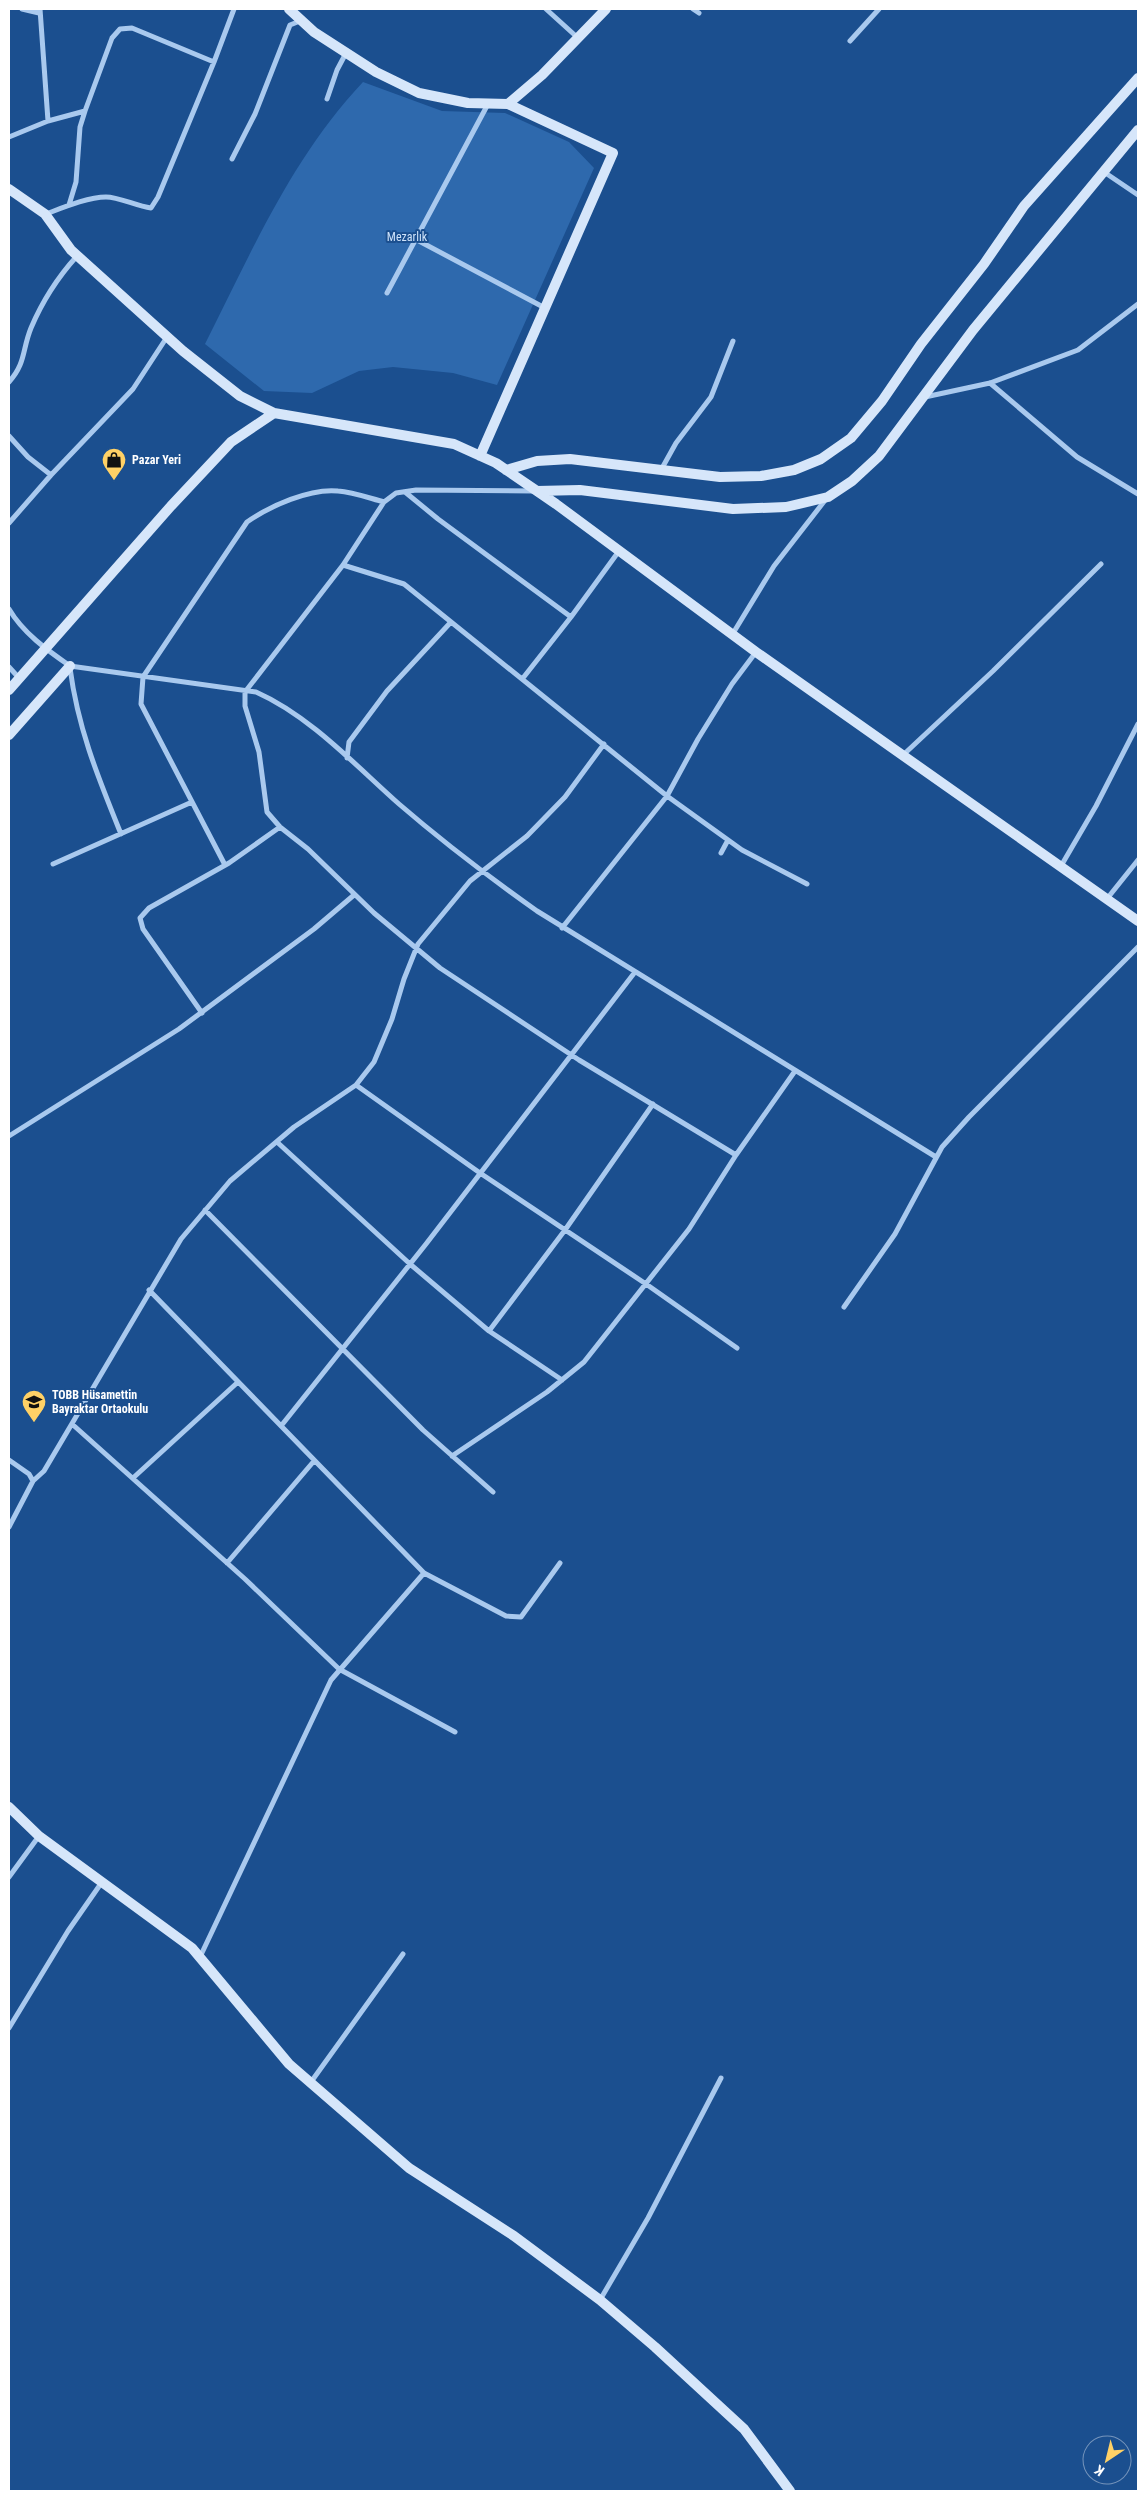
<svg xmlns="http://www.w3.org/2000/svg" width="1147" height="2500" viewBox="0 0 1147 2500" font-family="'Roboto Condensed',sans-serif">
	<rect width="100%" height="100%" fill="#1b4f8f"/>
	<!-- green -->
	<path fill="#2e69ad" d="M363 82 442 111 505 113 569 142 594 168 497 385 453 373 393 367 359 371 312 393 264 391 205 344C251 253 292 157 363 82Z"/>
	<g fill="none" stroke-linecap="round" stroke-linejoin="round">
		<!-- street -->
		<path stroke="#a9c9ee" stroke-width="5" d="M22 9 39 13
			M40 9 48 121
			M546 9 578 38
			M693 9 699 13
			M850 41 879 9
			M327 99 337 70 346 53
			M9 137 48 121 85 111 112 38 120 29 132 28 214 62
			M232 159 255 114 290 25 300 21
			M1104 172 1138 195
			M69 205 76 182 80 127 85 111
			M46 214C62 208 88 197 106 197 119 197 136 206 151 208L158 197 214 62 234 9
			M417 240 545 308
			M387 293 488 104
			M9 382C26 363 22 350 31 328 42 302 58 277 77 256
			M990 383 1077 457 1138 494
			M925 397 990 383 1078 350 1138 304
			M9 436 28 457 51 475
			M661 470 676 443 711 397 733 341
			M533 491 416 490 396 493 384 502 343 565 245 692V706L259 752 267 812 280 827 308 849 374 913 440 968 579 1060 736 1155
			M405 492 438 519 571 617
			M9 523 51 475 133 389 167 337
			M343 565 404 584 667 796 742 850 807 884
			M9 609C23 633 47 650 70 666L256 692C310 716 355 765 399 804 443 842 489 877 537 911L936 1157
			M732 635 774 566 826 499
			M9 667 19 678
			M70 668C78 729 98 777 121 834
			M523 678 571 617 619 551
			M902 756 993 671 1101 564
			M347 758 349 742 387 691 451 622
			M721 853 728 840
			M53 864 192 802
			M225 865 141 704 143 677 247 522C270 506 310 488 338 491 353 492 369 498 384 502
			M1061 866 1096 806 1138 724
			M1106 900 1138 860
			M562 928 667 796 698 739 732 684 756 652
			M202 1013 143 929 140 918 149 908 229 863 280 827
			M356 1085 480 1173 646 1284 737 1348
			M9 1136 179 1029 314 929 354 895
			M277 1142 410 1264 489 1331 562 1380
			M205 1210 423 1430 493 1492
			M149 1290 424 1573 506 1616 521 1617 560 1563
			M844 1307 895 1234 942 1147 969 1117 1138 947
			M489 1331 565 1230 653 1104
			M72 1424 245 1579 339 1669 455 1732
			M281 1426 426 1244 635 972
			M452 1456 547 1392 584 1362 689 1229 736 1155 795 1071
			M9 1460 29 1474 33 1481 9 1527
			M133 1478 238 1382
			M33 1481 44 1471 181 1239 230 1181 294 1127 356 1085 374 1062 392 1019 404 979 418 944 470 881 527 836 565 797 604 744
			M227 1563 314 1461
			M9 1877 39 1836
			M200 1957 331 1680 424 1573
			M9 2028 68 1931 102 1882
			M311 2082 403 1954
			M600 2300 648 2218 721 2078"/>
		<!-- secondary -->
		<path stroke="#d6e6fa" stroke-width="10" d="M289 9 314 32 376 72 419 93 468 103 508 104 613 153 480 456
			M508 104 542 75 606 9
			M9 189 45 214 71 250 183 351 240 396 274 413 454 444 496 463 556 504 756 652 1138 921
			M506 470 537 461 570 459 720 477 761 476 794 470 821 459 851 438 882 401 921 344 984 264 1024 206 1138 78
			M537 491 580 490 733 509 786 507 828 497 852 481 879 456 973 330 1138 130
			M9 690 171 506 231 442 274 413
			M9 735 70 666
			M9 1807 39 1836 192 1948 289 2064 409 2168 514 2236 600 2300 655 2347 744 2429 790 2491"/>
	</g>
	<!-- icons -->
	<defs>
		<symbol id="shop-pin" viewBox="-11 -11 22 30"><path d="M0 17L-7.5 6A9.5 9.5 0 1 1 7.5 6Z" fill="#ffd166" stroke="#1b4f8f"/><path d="M-5-2.5h2.3a2.7 3.5 0 0 1 5.4 0H5L5.5 6h-11ZM-1.5-2.5h3a1.5 2.3 0 0 0-3 0Z" fill="#111"/></symbol>
		<symbol id="school-pin" viewBox="-11 -11 22 30"><path d="M0 17L-7.5 6A9.5 9.5 0 1 1 7.5 6Z" fill="#ffd166" stroke="#1b4f8f"/><path d="M0-5L7-2L0 1L-7-2ZM-4 1L0 2.5L4 1V4Q0 6-4 4Z" fill="#111"/></symbol>
	</defs>
	<g fill-rule="evenodd">
		<use href="#shop-pin" x="100" y="446" width="28" height="38"/>
		<use href="#school-pin" x="20" y="1388" width="28" height="38"/>
	</g>
	<g text-anchor="middle" dominant-baseline="central" stroke-width="4" stroke-linejoin="round" paint-order="stroke">
		<!-- park labels -->
		<g font-size="12" fill="#cfe3fa" stroke="#1b4f8f">
			<text x="407" y="237">Mezarlık</text>
		</g>
		<!-- poi labels -->
		<g font-size="12" font-weight="bold" fill="#fff" stroke="#1b4f8f" text-anchor="start">
			<text x="132" y="460">Pazar Yeri</text>
			<text x="52" y="1395">TOBB Hüsamettin<tspan x="52" dy="14">Bayraktar Ortaokulu</tspan></text>
		</g>
	</g>
	<!-- border -->
	<rect width="1147" height="2500" fill="none" stroke="#ffffff" stroke-width="20"/>
	<!-- north arrow -->
	<g transform="translate(1107 2460) rotate(215)"><circle r="24" fill="#1b4f8f" stroke="#7695bc"/>
	<path d="M0-4L9 19L0 12L-9 19Z" fill="#ffd166"/>
	<text y="-8" font-size="14" font-weight="bold" text-anchor="middle" fill="#ffffff">K</text>
	</g>
</svg>
